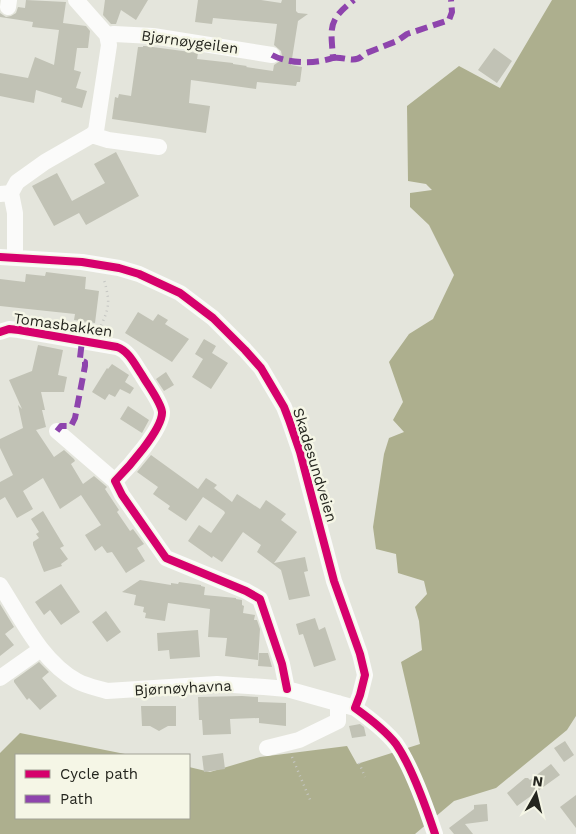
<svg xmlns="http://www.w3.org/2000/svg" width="576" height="834" viewBox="0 0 576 834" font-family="'Work Sans',sans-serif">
	<rect width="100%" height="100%" fill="#e4e5dc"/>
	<!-- water -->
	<path fill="#adaf8e" d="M552 0H576V716L567 730 496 788 454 801 415 834H0V753L20 733 130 755H16V818H189V767L210 772 260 757 347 746 357 764 420 744 401 662 422 650 419 621 415 607 427 594 424 581 398 573 396 554 376 549 373 527 384 454 389 438 404 432 393 420 403 402 389 362 409 334 433 319 454 275 429 225 410 207V193L432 190 426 184 408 181 407 106 459 66 500 88Z"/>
	<!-- building -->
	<path fill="#c1c2b5" d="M26 0 66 2 63 23 86 26 90 31 88 48H77L74 70 81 72 76 88 87 91 82 108 61 102 62 98 36 90 34 103 0 96V73L28 78 35 57 54 65 59 30 32 27 33 22 0 17V13L6 17 11 16 16 13 18 7 25 8Z
		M105 0H148L136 20 121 10 116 24H111L103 15Z
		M198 0H261L281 3 282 0H296V11L298 13 308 14 298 21 291 65 302 67 300 82H297L296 86 257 82 256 89 191 80 189 103 210 106 206 133 112 119 115 97 118 98 119 94 131 96 138 47H143V46H145L198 53 197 59 233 63V64L247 66 246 67 273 71 274 65 280 61 282 56 281 51 274 45 277 24 213 18 212 24 195 22Z
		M494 48 512 61 497 83 478 70Z
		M116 152 139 196 86 225 79 213 54 226 32 186 57 173 72 201 105 183 94 164Z
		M46 272 86 277 85 289 99 291 95 323 74 320 75 314 0 306V279L25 282 26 274 45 276Z
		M138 312 153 321 158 314 168 320 165 324 189 339 172 362 125 333Z
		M204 339 216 346 212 353 228 363 211 389 192 377 203 359 195 354Z
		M38 345 63 350 58 375 67 377 64 392H41L45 410H42L46 427 36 430 54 457 64 450 74 459 75 461 71 464 83 484 94 476 107 487 105 489 119 510 117 512 130 531 133 529 144 544 137 548 145 561 126 573 112 552 107 553 102 546 95 551 85 535 101 525 81 495 60 509 43 478 23 491 33 509 17 518 5 497 0 500V482L13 475 0 448V439L23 428 18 405 22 409 9 380 32 371Z
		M112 364 129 375 125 382 134 388 130 394 120 389 115 397 109 394 105 400 92 392 107 368 108 369Z
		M166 372 174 385 164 391 156 379Z
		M128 406 149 420 142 433 120 419Z
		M151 455 198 489 206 478 217 485 214 488 232 502 237 494 260 509 266 500 286 514 281 520 297 532 274 563 305 557 308 571 304 572 310 596 289 600 281 570 257 552 261 545 243 532 222 562 213 556 212 558 188 541 199 525 211 533 225 513 224 511 203 497 186 521 168 509 170 506 153 494 158 487 137 472Z
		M43 511 64 546 60 548 68 559 61 564 62 566 44 572 33 545V542L39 538 36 534 39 532 31 519Z
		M140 580 171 585V583L178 584 179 582 201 585V586L205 587 204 595 236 598V599L242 600V605L244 606 243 613 255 615 254 620H257L260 629 258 660 225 656 227 638 208 637 210 609 168 603 165 621 145 618 146 613 143 612 144 607 134 605 136 595 122 592Z
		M61 584 80 612 61 625 50 610 44 615 35 602Z
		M0 604 14 627 5 634 14 645 0 656Z
		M106 611 121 632 107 642 92 622Z
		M315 618 319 630 325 627 336 660 314 667 303 634 299 635 296 624Z
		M198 630 200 657 170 659 169 650 158 651 157 633Z
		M259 653H268L272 667 258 666Z
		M39 662 49 672 42 678 57 696 40 710 29 698 27 700 14 682V680Z
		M242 696 258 697V702L286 703V726L259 723V718L230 719 231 734 203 735 202 720H199L198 697Z
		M141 706H176V726H168L159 731 150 726H142Z
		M360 724 364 727 366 736 352 738 349 726Z
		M565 741 574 755 564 762 554 748Z
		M223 753 225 769 204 772 202 756Z
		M551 764 560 775 517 806 507 793 525 778H528L530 780Z
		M576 795V828L560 807Z
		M487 804 488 821 465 824 473 834H454L449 828 474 809V805Z"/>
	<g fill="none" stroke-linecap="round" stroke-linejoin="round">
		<!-- path -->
		<path stroke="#c5c6c2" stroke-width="2.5" stroke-dasharray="1 4" stroke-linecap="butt" d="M99 330C109 308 111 304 104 280
			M292 757 311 802
			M359 763 365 777"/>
		<!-- minor -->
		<path stroke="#fbfbfa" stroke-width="16" d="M76 0 107 35 114 34 153 36 272 55
			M8 7 9 0
			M92 135 108 140 159 147
			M11 193 17 182 45 162 92 135 96 131 109 45 107 35
			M0 194 11 193 15 213V257
			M0 257 82 262 119 268 139 274 180 293 213 318 245 350 261 368 284 407 289 420 300 452 334 581 360 654 365 675 360 695 355 708C369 718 385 730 396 744 412 767 426 807 435 834
			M0 332 9 329 19 330 117 347C129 351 135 365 142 375 147 384 161 402 162 412 163 429 127 469 115 481L122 495 166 558 246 591 260 599 282 664 287 689
			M57 431 115 481
			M0 585C22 619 41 661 77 681 86 686 97 688 107 691L217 684 264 687 287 689 355 708
			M0 678 41 649
			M267 748 299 740 338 721V703"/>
		<!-- quiet -->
		<path stroke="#8e44ad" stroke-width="6" stroke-dasharray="12 6" stroke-linecap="butt" d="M272 55C288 64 315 64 333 58 331 27 327 21 354 0
			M333 58C344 56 356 65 364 54L397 41 407 34 449 20 452 12 451 0
			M57 431 61 426H71L75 418 85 366V362L80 360V358L82 341"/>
		<defs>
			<path id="cycleway" d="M0 257 82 262 119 268 139 274 180 293 213 318 245 350 261 368 284 407 289 420 300 452 334 581 360 654 365 675 360 695 355 708C369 718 385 730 396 744 412 767 426 807 435 834
				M0 332 9 329 19 330 117 347C129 351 135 365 142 375 147 384 161 402 162 412 163 429 127 469 115 481L122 495 166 558 246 591 260 599 282 664 287 689"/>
		</defs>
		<!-- cycleway casing -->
		<use href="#cycleway" stroke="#f5f6e6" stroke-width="11"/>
		<!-- cycleway -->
		<use href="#cycleway" stroke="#d6006c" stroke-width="8"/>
	</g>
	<g text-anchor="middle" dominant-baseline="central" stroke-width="5" stroke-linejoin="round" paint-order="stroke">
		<!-- street labels -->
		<g font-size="15" fill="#24251e" stroke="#f5f6e6">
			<text transform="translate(190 42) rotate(8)">Bjørnøygeilen</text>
			<text transform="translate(63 325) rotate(8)">Tomasbakken</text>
			<text transform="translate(315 465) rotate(73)">Skadesundveien</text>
			<text transform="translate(183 688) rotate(-3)">Bjørnøyhavna</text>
		</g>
	</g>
	<!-- legend -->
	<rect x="15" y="754" width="175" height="65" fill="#f5f6e6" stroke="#a1a296"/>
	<rect x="25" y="770" width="25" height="8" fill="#d6006c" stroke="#a1a296"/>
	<text x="60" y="779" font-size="15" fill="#24251e">Cycle path</text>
	<rect x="25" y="795" width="25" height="8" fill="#8e44ad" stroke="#a1a296"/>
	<text x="60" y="804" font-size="15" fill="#24251e">Path</text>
	<!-- north arrow -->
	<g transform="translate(536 794) rotate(8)" stroke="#f5f6e6" stroke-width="4" paint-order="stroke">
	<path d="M0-4L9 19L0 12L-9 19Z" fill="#24251e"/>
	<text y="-8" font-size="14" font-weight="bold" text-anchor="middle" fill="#24251e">N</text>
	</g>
</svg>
